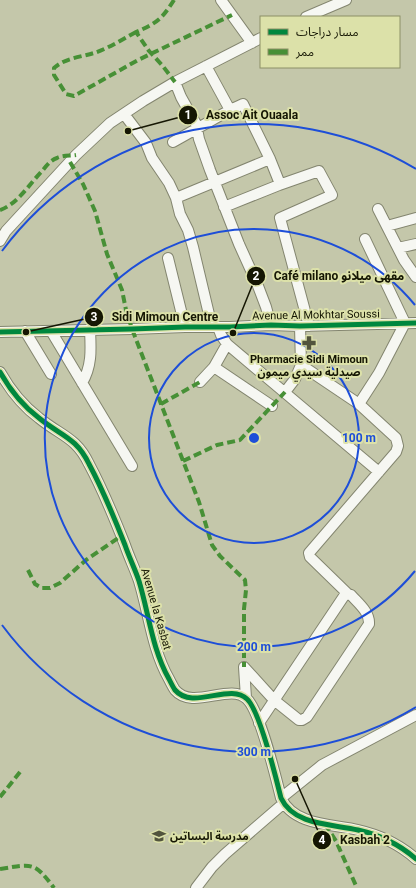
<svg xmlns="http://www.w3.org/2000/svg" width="416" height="888" viewBox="0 0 416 888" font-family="Roboto,'Noto Sans Arabic',sans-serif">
	<rect width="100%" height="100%" fill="#c4c7aa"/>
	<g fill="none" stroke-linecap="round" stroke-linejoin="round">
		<defs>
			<path id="minor" d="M221 0 252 43
				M306 17 346 0
				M206 66 230 110
				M175 82 181 97 196 124 199 139 210 170 239 244 258 286 266 307 271 325
				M124 114 146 143 152 158 169 183 176 198 180 214 188 230 193 247 212 327
				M173 142 230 110 243 104 270 159 280 184
				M176 198 270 159
				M224 207 279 185 319 171 332 195 280 218 309 326
				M378 209 404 260 416 277
				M387 226 416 218
				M0 241 6 231 76 155 110 123 143 101 175 82 261 38
				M398 248 416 244
				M168 258 185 327
				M218 327 221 335 227 344 379 472
				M25 331 51 374
				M51 331 132 466
				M0 332 132 329 185 327H230L271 325 300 326 416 323
				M301 365 359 404 396 438 398 446 396 452 309 553 310 557 348 594
				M214 367 272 406
				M0 372C10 390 23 406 39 418 61 436 76 437 89 464 103 490 114 517 125 545 129 557 135 569 139 581 149 614 152 649 169 679 171 683 173 687 175 690 193 711 230 682 247 699 260 711 276 778 281 798 294 826 333 824 358 830 380 835 399 844 416 859
				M200 382 214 367 227 344
				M82 383C92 366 91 350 90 330
				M285 392 295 379 301 365 300 326
				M359 404 379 373 405 323 365 239
				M244 667 274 700 299 720H302L307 717 369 624C370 612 358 603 351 595L348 594 344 596 259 723
				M244 667 246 698
				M281 798 322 765 416 715
				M196 888 212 867 225 854 284 803"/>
		</defs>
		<!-- minor casing -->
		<use href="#minor" stroke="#83856f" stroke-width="12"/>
		<!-- minor -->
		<use href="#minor" stroke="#f6f7f2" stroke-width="10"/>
		<!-- quiet -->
		<path stroke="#479036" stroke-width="4" stroke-dasharray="8 4" stroke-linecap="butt" d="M174 0C162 19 157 23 136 32L149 51 162 65 175 82
			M136 32C123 39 109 48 94 53 81 57 65 58 54 68V75L66 94 74 96 138 60 232 15
			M70 162 83 184 95 211 107 254 122 290 126 310 132 329 199 502 212 545 220 556 245 580 246 590 244 609V667
			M0 210C18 204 30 183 43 170 47 165 51 160 57 158 63 155 70 156 76 155
			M161 404 200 382
			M183 461 217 445 240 440 285 392
			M28 570 35 584 42 588H50L60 583 86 560 121 536
			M0 797 20 772
			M325 824 336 841 357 888
			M0 869C32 864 34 861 54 888"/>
		<defs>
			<path id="cycleway" d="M0 332 132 329 185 327H230L271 325 300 326 416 323
				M0 372C10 390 23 406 39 418 61 436 76 437 89 464 103 490 114 517 125 545 129 557 135 569 139 581 149 614 152 649 169 679 171 683 173 687 175 690 193 711 230 682 247 699 260 711 276 778 281 798 294 826 333 824 358 830 380 835 399 844 416 859"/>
		</defs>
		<!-- cycleway casing -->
		<use href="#cycleway" stroke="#dce1a9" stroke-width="8"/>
		<!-- cycleway -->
		<use href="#cycleway" stroke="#00873e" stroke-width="5"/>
	</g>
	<!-- distance rings -->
	<g fill="none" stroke="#1d4ed8" stroke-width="2">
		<circle cx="254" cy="438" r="105"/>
		<path d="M415 571A209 209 0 1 1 415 305"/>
		<path d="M416 707A314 314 0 0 1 2 625M2 251A314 314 0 0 1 416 169"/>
	</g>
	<!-- icons -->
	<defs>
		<symbol id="pharmacy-bare" viewBox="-9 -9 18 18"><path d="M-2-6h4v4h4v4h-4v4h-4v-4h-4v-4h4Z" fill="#52543d" stroke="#dce1a9" stroke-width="2.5" paint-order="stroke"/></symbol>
		<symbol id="school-bare" viewBox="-9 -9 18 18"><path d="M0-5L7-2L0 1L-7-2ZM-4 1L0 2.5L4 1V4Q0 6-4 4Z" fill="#52543d" stroke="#dce1a9" stroke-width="2.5" paint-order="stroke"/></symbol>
	</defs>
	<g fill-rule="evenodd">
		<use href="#pharmacy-bare" x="299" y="333" width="20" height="20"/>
		<use href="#school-bare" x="149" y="826" width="20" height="20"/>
	</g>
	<g text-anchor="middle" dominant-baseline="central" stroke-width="4" stroke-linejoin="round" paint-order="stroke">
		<!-- street labels -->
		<g font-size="11" fill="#151603" stroke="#dce1a9">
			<text transform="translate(316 315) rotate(-1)">Avenue Al Mokhtar Soussi</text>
			<text transform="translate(156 609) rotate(74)">Avenue la Kasbat</text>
		</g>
		<!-- poi labels -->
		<g font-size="11" font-weight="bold" fill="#151603" stroke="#dce1a9">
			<text x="309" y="359">Pharmacie Sidi Mimoun<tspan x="309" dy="13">صيدلية سيدي ميمون</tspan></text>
			<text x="170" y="836" text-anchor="start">مدرسة البساتين</text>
		</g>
	</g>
	<circle cx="254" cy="438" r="6" fill="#1d4ed8" stroke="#dce1a9" stroke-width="2"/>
	<g font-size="12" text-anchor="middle" font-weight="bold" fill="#1d4ed8" stroke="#dce1a9" stroke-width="4" stroke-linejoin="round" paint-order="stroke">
		<text x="359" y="442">100 m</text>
		<text x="254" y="651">200 m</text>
		<text x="254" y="756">300 m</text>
	</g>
	<!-- callouts -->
	<path fill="none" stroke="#151603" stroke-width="1.5" d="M128 131L188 115M233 333L256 276M26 332L94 317M295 779L322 840"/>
	<g fill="#151603" stroke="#dce1a9" stroke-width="1.5">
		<circle cx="128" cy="131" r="4"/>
		<circle cx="233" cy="333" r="4"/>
		<circle cx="26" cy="332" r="4"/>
		<circle cx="295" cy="779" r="4"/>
		<circle cx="188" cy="115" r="10"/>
		<circle cx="256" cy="276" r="10"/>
		<circle cx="94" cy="317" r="10"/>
		<circle cx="322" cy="840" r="10"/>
	</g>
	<g font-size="12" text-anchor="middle" font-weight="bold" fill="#fff">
		<text x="188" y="119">1</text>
		<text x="256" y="280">2</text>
		<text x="94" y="321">3</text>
		<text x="322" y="844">4</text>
	</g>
	<g font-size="12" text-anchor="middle" font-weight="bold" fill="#151603" stroke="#dce1a9" stroke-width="4" stroke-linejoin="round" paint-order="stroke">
		<text x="252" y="119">Assoc Ait Ouaala</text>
		<text x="339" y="280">Café milano مقهى ميلانو</text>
		<text x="165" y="321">Sidi Mimoun Centre</text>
		<text x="365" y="844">Kasbah 2</text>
	</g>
	<!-- legend -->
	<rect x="260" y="16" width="140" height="52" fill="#dce1a9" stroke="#8c9067"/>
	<rect x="268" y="29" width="20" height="6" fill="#00873e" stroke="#8c9067"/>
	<text x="296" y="36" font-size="12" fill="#151603">مسار دراجات</text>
	<rect x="268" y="49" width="20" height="6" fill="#479036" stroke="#8c9067"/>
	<text x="296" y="56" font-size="12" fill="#151603">ممر</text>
</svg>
